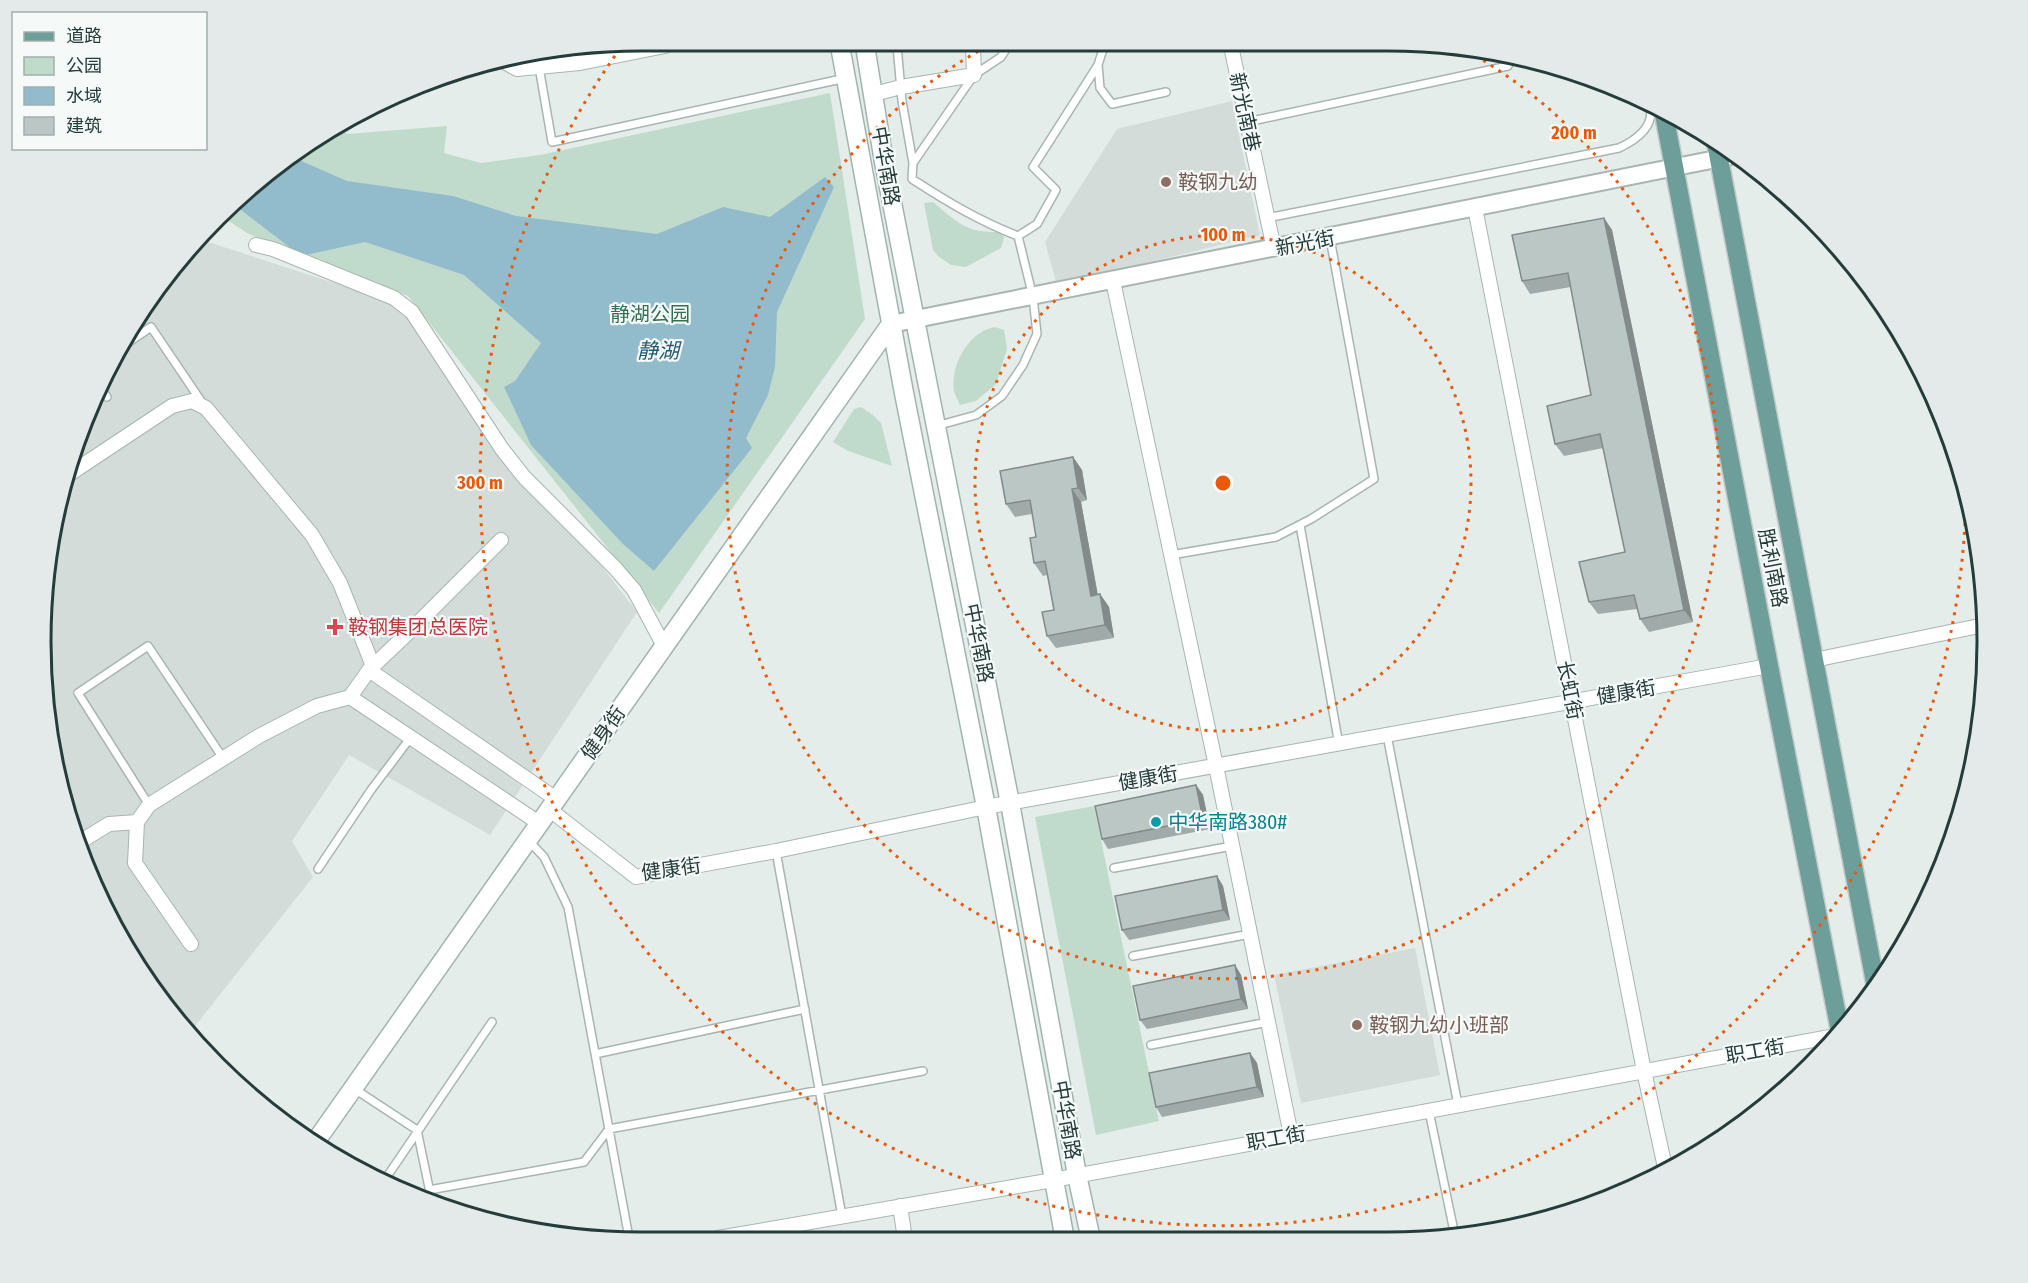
<svg xmlns="http://www.w3.org/2000/svg" width="2028" height="1283" viewBox="0 0 2028 1283" font-family="'Fira Sans Condensed','Noto Sans SC',sans-serif">
	<rect width="100%" height="100%" fill="#e5edea"/>
	<!-- built -->
	<path fill="#d3dcd9" d="M1232 101 1260 235 1057 285 1045 242 1117 129Z
		M199 239 399 304 637 612 490 835 349 755 292 841 313 877 188 1035 142 975 102 907 61 797 41 641 52 525 73 448 121 341 165 275Z
		M1415 948 1440 1075 1301 1103 1274 975Z"/>
	<!-- green -->
	<path fill="#c0dbcb" d="M830 93 865 319 659 613 408 296 323 266 247 233 221 216C254 181 292 150 335 128L348 134 447 126 444 153 481 163 540 155Z
		M933 202C958 223 966 233 1000 232L1004 237 1001 248 966 267 951 265 939 257 933 250 924 203Z
		M995 327 1004 330 1007 349 996 384 976 401 960 405C958 400 955 395 954 391 950 365 969 331 995 327Z
		M861 407 873 415 881 423 892 466 848 451 833 442 854 409Z
		M1094 806 1159 1121 1096 1135 1035 817Z"/>
	<!-- water -->
	<path fill="#92bbcc" d="M290 156 347 181 453 196 516 216 657 234 723 207 770 217 825 177 834 187 777 312 775 367 768 395 746 438 752 448 654 571 623 544 531 445 504 387 515 381 541 343 464 275 365 242 301 256 232 203 245 190Z"/>
	<g fill="none" stroke-linecap="round" stroke-linejoin="round">
		<defs>
			<path id="service" d="M897 46 902 101 913 163
				M1098 65 1100 88 1112 104 1166 92
				M539 67 552 142 846 78
				M1247 122 1508 66 1512 58
				M1267 218 1619 148C1636 140 1655 127 1650 106
				M1018 236 1037 224 1056 190 1033 167 1098 65 1104 46
				M117 350 151 327 203 404
				M100 387 107 397
				M936 426 976 415 1002 396 1023 365 1037 334 1033 297 1018 236C979 221 946 201 912 179L913 163 974 75 1001 57 1008 46
				M1300 525 1339 745
				M1171 555 1276 537 1311 519 1374 479 1330 238
				M1387 735 1458 1105
				M149 805 78 693 148 646 223 758
				M528 840 544 857 568 907 629 1238
				M776 851 842 1216
				M1114 868 1232 846
				M318 869 371 790 411 737
				M1133 956 1250 934
				M1151 1045 1268 1022
				M595 1054 805 1009
				M353 1088 417 1130 432 1202
				M1429 1111 1455 1236
				M384 1181 492 1022
				M429 1190 584 1162 609 1129 923 1071"/>
			<path id="minor" d="M577 46 580 63
				M1231 46 1274 249
				M501 60 517 69 580 63 665 46
				M874 94 901 87 974 75 973 46
				M1475 208 1644 1071 1666 1172
				M256 245 273 249 394 298 412 312 502 449 524 477 615 568 634 590 664 646
				M1113 281 1216 766 1291 1135
				M65 477 172 406 192 401 206 408 312 535 340 583 373 666
				M1814 660 1984 625
				M369 670 556 799
				M350 697 539 823
				M549 809 636 877 776 851 986 807 1769 666
				M78 843 109 824 137 822
				M191 944 135 863 137 822 149 805 259 736 317 706 350 697 369 670 410 631 501 540
				M900 1206 905 1239
				M718 1238 1053 1180 1835 1036"/>
			<path id="tertiary" d="M891 324 1736 155"/>
			<path id="secondary" d="M840 46 904 393 986 807 1065 1240
				M865 46 884 162 1010 803 1077 1175 1091 1240
				M316 1141 891 324"/>
			<path id="primary" d="M1664 114 1769 666 1840 1031
				M1716 143 1876 987"/>
		</defs>
		<!-- service casing -->
		<use href="#service" stroke="#a8b5b2" stroke-width="10"/>
		<!-- minor casing -->
		<use href="#minor" stroke="#a8b5b2" stroke-width="16"/>
		<!-- tertiary casing -->
		<use href="#tertiary" stroke="#a8b5b2" stroke-width="20"/>
		<!-- secondary casing -->
		<use href="#secondary" stroke="#a1b4b0" stroke-width="21"/>
		<!-- primary casing -->
		<use href="#primary" stroke="#c2c9c8" stroke-width="21"/>
		<!-- service -->
		<use href="#service" stroke="#fff" stroke-width="7"/>
		<!-- minor -->
		<use href="#minor" stroke="#fff" stroke-width="14"/>
		<!-- tertiary -->
		<use href="#tertiary" stroke="#fff" stroke-width="16"/>
		<!-- secondary -->
		<use href="#secondary" stroke="#fff" stroke-width="18"/>
		<!-- primary -->
		<use href="#primary" stroke="#6d9e99" stroke-width="18"/>
	</g>
	<!-- wall -->
	<path fill="#a0aba9" d="M1604 218 1612 230 1693 622 1649 632 1640 619 1637 609 1598 614 1589 602 1625 552 1603 448 1564 456 1555 444 1591 395 1571 287 1530 294 1522 281Z
		M1073 457 1082 470 1087 500 1081 502 1098 595 1100 594 1109 607 1114 638 1056 648 1047 636 1054 610 1047 575 1043 576 1034 563 1036 537 1032 514 1015 517 1006 504Z
		M1196 785 1203 795 1210 829 1108 849 1102 839Z
		M1217 876 1223 886 1230 920 1129 940 1122 930Z
		M1235 965 1241 975 1248 1009 1147 1029 1140 1020Z
		M1250 1053 1257 1063 1264 1097 1162 1117 1156 1107Z"/>
	<!-- shaded-wall -->
	<path fill="#828b89" d="M1604 218 1612 230 1693 622 1684 610Z
		M1073 457 1082 470 1087 500 1078 488Z
		M1072 489 1081 502 1100 608 1091 596Z
		M1100 594 1109 607 1114 638 1105 625Z
		M1196 785 1203 795 1210 829 1203 819Z
		M1217 876 1223 886 1230 920 1223 910Z
		M1235 965 1241 975 1248 1009 1241 999Z
		M1250 1053 1257 1063 1264 1097 1257 1087Z"/>
	<!-- building -->
	<path fill="#bac7c4" stroke="#828b89" stroke-width="1.5" d="M1604 218 1684 610 1640 619 1634 595 1589 602 1579 562 1625 552 1600 434 1555 444 1547 406 1591 395 1568 273 1522 281 1512 235Z
		M1073 457 1078 488 1072 489 1091 596 1100 594 1105 625 1047 636 1042 612 1054 610 1045 561 1034 563 1030 538 1036 537 1030 500 1006 504 1000 471Z
		M1196 785 1203 819 1102 839 1095 806Z
		M1217 876 1223 910 1122 930 1115 896Z
		M1235 965 1241 999 1140 1020 1133 986Z
		M1250 1053 1257 1087 1156 1107 1149 1073Z"/>
	<!-- distance rings -->
	<g fill="none" stroke="#e8590c" stroke-width="3" stroke-dasharray="3 6">
		<circle cx="1223" cy="483" r="248"/>
		<path d="M1460 47A496 496 0 1 1 986 47"/>
		<path d="M1966 496A743 743 0 1 1 622 46"/>
	</g>
	<!-- markers -->
	<g fill="#8d6e63" stroke="#f5f9f8" stroke-width="2">
		<circle cx="1166" cy="182" r="6"/>
		<circle cx="1357" cy="1025" r="6"/>
	</g>
	<path fill="#e0444e" stroke="#f5f9f8" stroke-width="2" d="M332 618h6v6h6v6h-6v6h-6v-6h-6v-6h6z"/>
	<circle fill="#0f9aa8" stroke="#f5f9f8" stroke-width="2" cx="1156" cy="822" r="6"/>
	<g text-anchor="middle" dominant-baseline="central" stroke-width="4.5" stroke-linejoin="round" paint-order="stroke">
		<!-- street labels -->
		<g font-size="20" fill="#253d3a" stroke="#f5f9f8">
			<text transform="translate(1245 112) rotate(78)">新光南巷</text>
			<text transform="translate(886 166) rotate(80)">中华南路</text>
			<text transform="translate(1305 243) rotate(-11)">新光街</text>
			<text transform="translate(1773 568) rotate(79)">胜利南路</text>
			<text transform="translate(979 643) rotate(79)">中华南路</text>
			<text transform="translate(1570 690) rotate(79)">长虹街</text>
			<text transform="translate(1626 692) rotate(-10)">健康街</text>
			<text transform="translate(603 733) rotate(-55)">健身街</text>
			<text transform="translate(1148 778) rotate(-10)">健康街</text>
			<text transform="translate(671 869) rotate(-8)">健康街</text>
			<text transform="translate(1755 1051) rotate(-10)">职工街</text>
			<text transform="translate(1067 1120) rotate(80)">中华南路</text>
			<text transform="translate(1276 1138) rotate(-10)">职工街</text>
		</g>
		<!-- education labels -->
		<g font-size="20" fill="#785e54" stroke="#f5f9f8" text-anchor="start">
			<text x="1178" y="182">鞍钢九幼</text>
			<text x="1369" y="1025">鞍钢九幼小班部</text>
		</g>
		<!-- park labels -->
		<g font-size="20" fill="#337054" stroke="#f5f9f8">
			<text x="650" y="314">静湖公园</text>
		</g>
		<!-- health labels -->
		<g font-size="20" fill="#be3a42" stroke="#f5f9f8" text-anchor="start">
			<text x="348" y="627">鞍钢集团总医院</text>
		</g>
		<!-- culture labels -->
		<g font-size="20" fill="#0d838f" stroke="#f5f9f8" text-anchor="start">
			<text x="1168" y="822">中华南路380#</text>
		</g>
		<!-- water labels -->
		<g font-size="21" font-style="italic" fill="#255b73" stroke="#f5f9f8">
			<text x="658" y="351">静湖</text>
		</g>
	</g>
	<!-- crop -->
	<path d="M0 0H2028V1283H0ZM641 51H1387A590 590 0 0 1 1977 641V642A590 590 0 0 1 1387 1232H641A590 590 0 0 1 51 642V641A590 590 0 0 1 641 51Z" fill="#e4eae9" fill-rule="evenodd"/>
	<path fill="none" stroke="#253d3a" stroke-width="3" d="M641 51H1387A590 590 0 0 1 1977 641V642A590 590 0 0 1 1387 1232H641A590 590 0 0 1 51 642V641A590 590 0 0 1 641 51Z"/>
	<circle cx="1223" cy="483" r="9" fill="#e8590c" stroke="#f5f9f8" stroke-width="3"/>
	<g font-size="18" text-anchor="middle" font-weight="bold" fill="#e8590c" stroke="#f5f9f8" stroke-width="4.5" stroke-linejoin="round" paint-order="stroke">
		<text x="1574" y="139">200 m</text>
		<text x="1223" y="241">100 m</text>
		<text x="480" y="489">300 m</text>
	</g>
	<!-- legend -->
	<rect x="12" y="12" width="195" height="138" fill="#f5f9f8" stroke="#a2aeac" stroke-width="1.5"/>
	<rect x="24" y="32" width="30" height="9" fill="#6d9e99" stroke="#a2aeac" stroke-width="1.5"/>
	<text x="66" y="42" font-size="18" fill="#253d3a">道路</text>
	<rect x="24" y="57" width="30" height="18" fill="#c0dbcb" stroke="#a2aeac" stroke-width="1.5"/>
	<text x="66" y="72" font-size="18" fill="#253d3a">公园</text>
	<rect x="24" y="87" width="30" height="18" fill="#92bbcc" stroke="#a2aeac" stroke-width="1.5"/>
	<text x="66" y="102" font-size="18" fill="#253d3a">水域</text>
	<rect x="24" y="117" width="30" height="18" fill="#bac7c4" stroke="#a2aeac" stroke-width="1.5"/>
	<text x="66" y="132" font-size="18" fill="#253d3a">建筑</text>
</svg>
